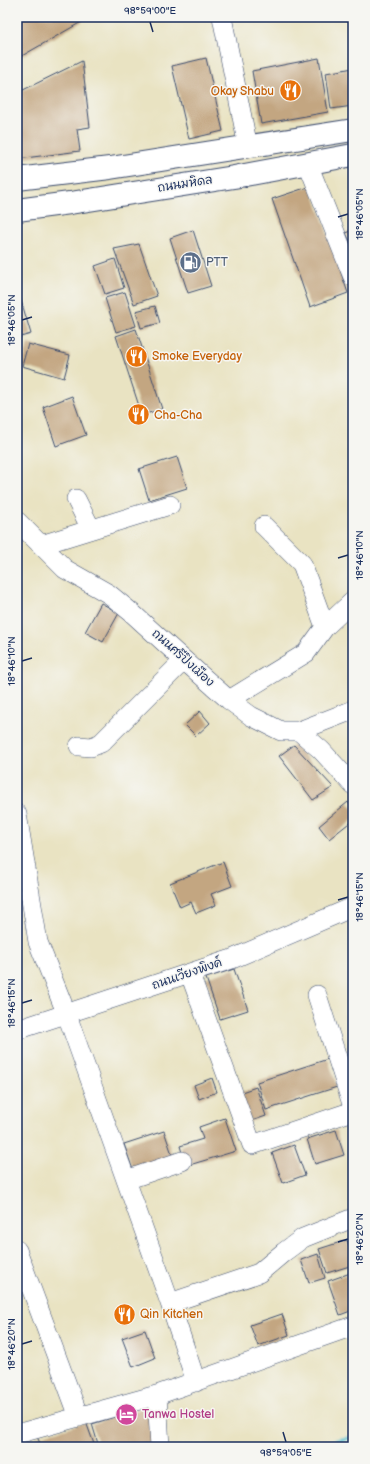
<svg xmlns="http://www.w3.org/2000/svg" width="370" height="1464" viewBox="0 0 370 1464" font-family="'Balsamiq Sans','Playpen Sans Thai',sans-serif">
	<rect width="100%" height="100%" fill="#f6f6f2"/>
	<filter id="ink" filterUnits="userSpaceOnUse"><feTurbulence type="fractalNoise" baseFrequency=".025" numOctaves="2"/><feDisplacementMap in="SourceGraphic" scale="8" xChannelSelector="R" yChannelSelector="G"/><feConvolveMatrix kernelMatrix="1 2 1 2 8 2 1 2 1" color-interpolation-filters="sRGB"/></filter>
	<filter id="wash" filterUnits="userSpaceOnUse"><feTurbulence type="fractalNoise" baseFrequency=".012" numOctaves="4" result="noise"/><feDisplacementMap in="SourceGraphic" scale="16" xChannelSelector="R" yChannelSelector="G"/><feGaussianBlur stdDeviation="0.9" result="paint"/><feColorMatrix in="noise" values="0 0 0 0 0 0 0 0 0 0 0 0 0 0 0 0 0 1.4 0 .05"/><feComposite in="paint" operator="in"/></filter>
	<g filter="url(#wash)">
		<rect width="100%" height="100%" fill="#e9e3c2"/>
		<g fill="none" stroke-linecap="round" stroke-linejoin="round">
			<!-- stream -->
			<path stroke="#55c1cf" stroke-width="4" d="M306 1447 353 1437"/>
		</g>
		<g id="blocks">
			<!-- building -->
			<path fill="#c3a681" d="M20 17H81L83 21 20 57 17 52V19Z
				M206 58 223 131 189 139 172 66Z
				M319 58 328 112 261 124 252 71Z
				M82 61 90 127 77 129 80 151 17 159V93Z
				M353 68V106L331 109 326 73Z
				M311 186 348 293 310 307 272 199Z
				M353 229V247L346 233Z
				M193 230 211 286 188 293 170 238Z
				M139 244 157 296 134 304 114 249Z
				M115 259 124 288 105 294 95 266Z
				M17 287 31 334 17 338Z
				M125 292 136 326 116 332 105 298Z
				M155 306 160 323 141 328 136 311Z
				M136 329 162 409 142 415 116 336Z
				M28 344 70 355 64 378 22 366Z
				M72 396 86 435 56 446 43 407Z
				M177 457 187 488 149 500 139 469Z
				M101 603 119 613 103 642 85 632Z
				M200 711 210 723 196 736 185 725Z
				M294 745 333 787 313 800 279 756Z
				M348 802 353 809V820L329 839 319 826Z
				M223 862 232 886 211 894 216 905 196 913 191 902 180 907 170 883Z
				M234 969 248 1010 220 1019 206 978Z
				M328 1059 337 1087 266 1110 257 1082Z
				M212 1078 217 1092 199 1099 194 1085Z
				M256 1087 266 1116 246 1123 236 1094Z
				M225 1118 236 1151 186 1166 180 1146 203 1139 199 1127Z
				M336 1130 344 1155 315 1164 307 1139Z
				M164 1131 174 1160 134 1173 124 1144Z
				M294 1145 305 1175 283 1183 272 1153Z
				M347 1240 353 1259V1265L327 1273 319 1249Z
				M318 1254 325 1278 309 1283 301 1260Z
				M353 1272V1310L340 1315 328 1281Z
				M282 1314 289 1335 258 1346 250 1325Z
				M145 1330 155 1358 133 1367 122 1338Z
				M147 1407 158 1441 139 1447H99L92 1424Z
				M86 1422 94 1444 85 1447H42L37 1437Z"/>
		</g>
	</g>
	<g filter="url(#ink)">
		<use href="#blocks" fill-opacity="0" stroke="#3a4a6d" stroke-width="1"/>
		<g fill="none" stroke-linecap="round" stroke-linejoin="round">
			<defs>
				<path id="minor" d="M222 17 248 147
					M308 164 353 277
					M76 499 91 529
					M17 521 65 569 109 594 132 613 176 653 229 700 251 716 281 731H299L321 750 353 785
					M264 526 302 564 325 627
					M41 545 170 505
					M229 700 306 653 325 627 353 601
					M299 731 353 710
					M79 746 91 747 101 743 184 660
					M17 814 38 942 67 1015 170 1303 196 1382
					M190 974 252 1145 353 1111
					M317 995 353 1107
					M17 1030 232 959 353 907
					M126 1180 182 1161
					M17 1250 79 1417
					M170 1303 259 1273 284 1252 303 1238 353 1218
					M157 1395 160 1447
					M17 1434 157 1395 353 1326"/>
				<path id="major" d="M17 179 110 168 353 130
					M17 210 70 203 234 177 353 155"/>
			</defs>
			<!-- minor casing -->
			<use href="#minor" stroke="#3a4a6d" stroke-width="20"/>
			<!-- major casing -->
			<use href="#major" stroke="#3a4a6d" stroke-width="24"/>
			<!-- minor -->
			<use href="#minor" stroke="#fff" stroke-width="19"/>
			<!-- major -->
			<use href="#major" stroke="#fff" stroke-width="22"/>
		</g>
	</g>
	<!-- ticks -->
	<path fill="none" stroke="#1b2f5e" stroke-width="1.5" d="M150 22 153 32M338 217 348 214M22 320 32 317M338 558 348 555M22 661 32 658M338 900 348 897M22 1003 32 1000M338 1242 348 1239M22 1344 32 1341M283 1432 286 1442"/>
	<!-- icons -->
	<defs>
		<symbol id="restaurant-disc" viewBox="-11 -11 22 22"><circle r="9.5" fill="#e8710a" stroke="#f6f6f2"/><path d="M-5-6h1v4h1v-4h1v4h1v-4h1v5L-1.5 .5V6h-2V.5L-5-1ZM5-6V6H3V1.5H1.5Q1.5-4 5-6Z" fill="#fff"/></symbol>
		<symbol id="fuel-disc" viewBox="-11 -11 22 22"><circle r="9.5" fill="#5c6f8a" stroke="#f6f6f2"/><path d="M-5.5-6h7V0h2V4h1.3V-2.5L3-4.5l.8-.8L6-3V5H2.5V1h-1V6h-7ZM-4.2-4.7v3.2H.2V-4.7Z" fill="#fff"/></symbol>
		<symbol id="hotel-disc" viewBox="-11 -11 22 22"><circle r="9.5" fill="#d1479c" stroke="#f6f6f2"/><path d="M-6-4.5h1.5V1H6V5H4.5V3h-9V5H-6ZM-4 0a1.8 1.8 0 1 1 3.6 0ZM.5 0V-2.5h3Q6-2.5 6 0Z" fill="#fff"/></symbol>
	</defs>
	<g fill-rule="evenodd">
		<use href="#restaurant-disc" x="278" y="78" width="25" height="25"/>
		<use href="#fuel-disc" x="178" y="250" width="25" height="25"/>
		<use href="#restaurant-disc" x="124" y="344" width="25" height="25"/>
		<use href="#restaurant-disc" x="126" y="402" width="25" height="25"/>
		<use href="#restaurant-disc" x="112" y="1302" width="25" height="25"/>
		<use href="#hotel-disc" x="114" y="1402" width="25" height="25"/>
	</g>
	<g text-anchor="middle" dominant-baseline="central" stroke-width="3" stroke-linejoin="round" paint-order="stroke">
		<!-- food labels -->
		<g font-size="12" fill="#c56008" stroke="#f6f6f2" text-anchor="start">
			<text x="274" y="91" text-anchor="end">Okay Shabu</text>
			<text x="152" y="356">Smoke Everyday</text>
			<text x="154" y="415">Cha-Cha</text>
			<text x="140" y="1314">Qin Kitchen</text>
		</g>
		<!-- street labels -->
		<g font-size="12" fill="#1b2f5e" stroke="#f6f6f2">
			<text transform="translate(185 184) rotate(-9)">ถนนมหิดล</text>
			<text transform="translate(183 658) rotate(42)">ถนนศรีปิงเมือง</text>
			<text transform="translate(187 974) rotate(-19)">ถนนเวียงพิงค์</text>
		</g>
		<!-- service labels -->
		<g font-size="12" fill="#4e5e75" stroke="#f6f6f2" text-anchor="start">
			<text x="206" y="262">PTT</text>
		</g>
		<!-- hotel labels -->
		<g font-size="12" fill="#b23c85" stroke="#f6f6f2" text-anchor="start">
			<text x="142" y="1414">Tanwa Hostel</text>
		</g>
	</g>
	<!-- margin -->
	<rect width="370" height="1464" fill="none" stroke="#f6f6f2" stroke-width="44"/>
	<rect x="22" y="22" width="326" height="1420" fill="none" stroke="#1b2f5e" stroke-width="1.5"/>
	<g font-size="10" text-anchor="middle" fill="#1b2f5e">
		<text x="150" y="14">98°59'00"E</text>
		<text transform="translate(359 214) rotate(-90)" y="4">18°46'05"N</text>
		<text transform="translate(11 320) rotate(-90)" y="4">18°46'05"N</text>
		<text transform="translate(359 555) rotate(-90)" y="4">18°46'10"N</text>
		<text transform="translate(11 661) rotate(-90)" y="4">18°46'10"N</text>
		<text transform="translate(359 897) rotate(-90)" y="4">18°46'15"N</text>
		<text transform="translate(11 1003) rotate(-90)" y="4">18°46'15"N</text>
		<text transform="translate(359 1239) rotate(-90)" y="4">18°46'20"N</text>
		<text transform="translate(11 1344) rotate(-90)" y="4">18°46'20"N</text>
		<text x="286" y="1456">98°59'05"E</text>
	</g>
</svg>
